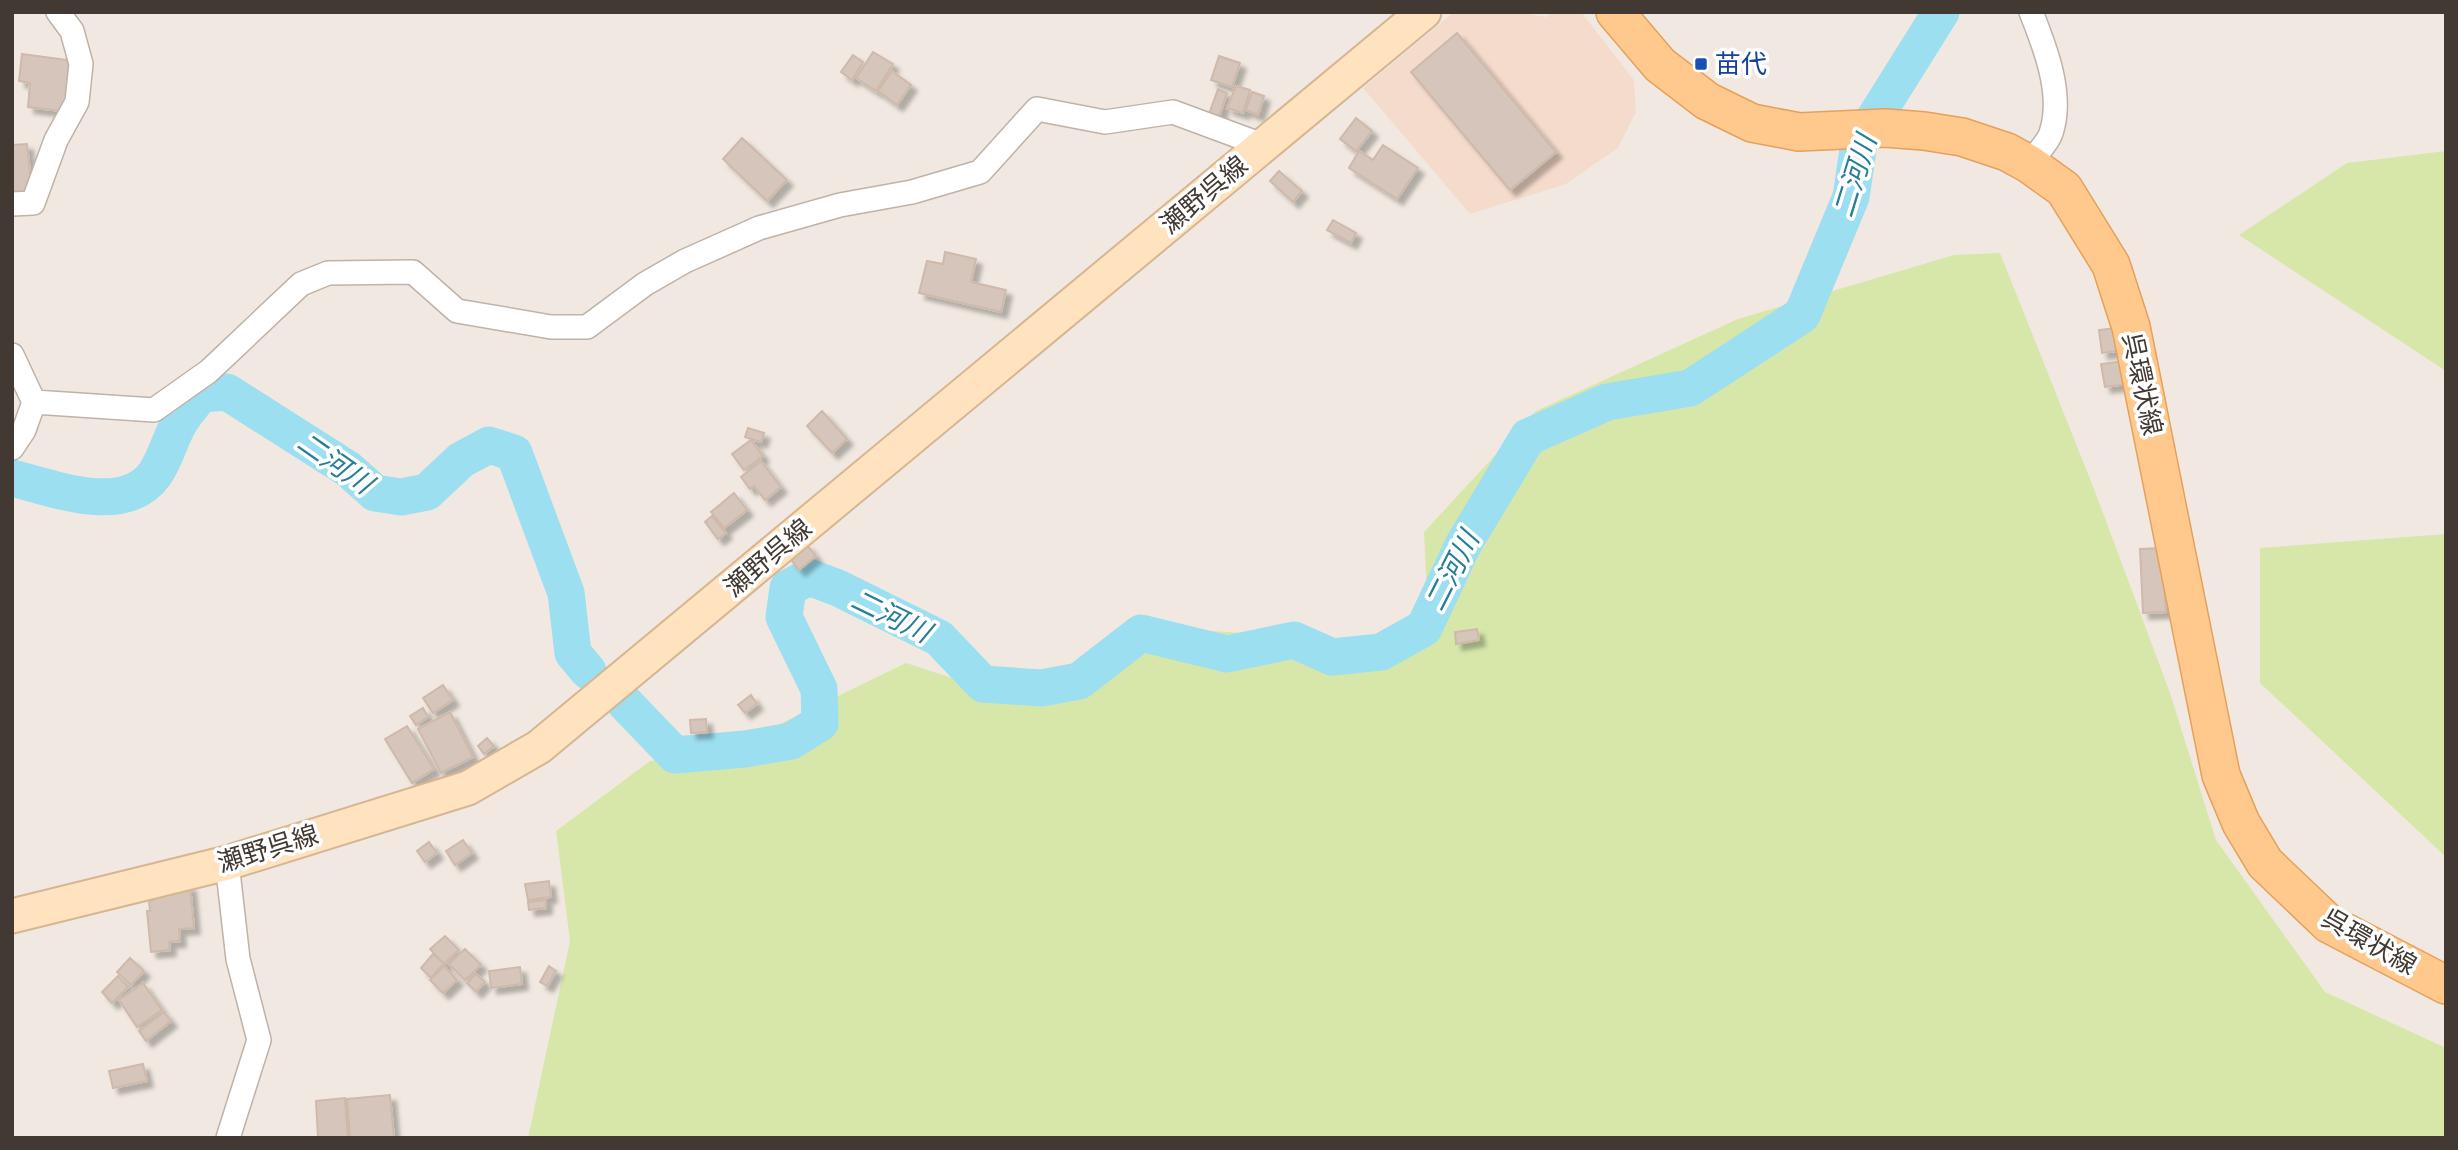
<svg xmlns="http://www.w3.org/2000/svg" width="2458" height="1150" viewBox="0 0 2458 1150" font-family="Karla,'Noto Sans JP',sans-serif">
	<defs>
		<filter id="shadow"><feDropShadow dx="6" dy="6" stdDeviation="2" flood-color="#0004"/></filter>
	</defs>
	<rect width="100%" height="100%" fill="#f1e9e1"/>
	<!-- commercial -->
	<path fill="#f5dbcb" d="M1454 12H1516L1546 17 1552 12H1581L1634 80 1636 112 1618 148 1566 184 1470 214 1363 88Z"/>
	<!-- green -->
	<path fill="#d7e7a9" d="M2446 151V371L2239 235 2347 163Z
		M2000 253 2096 494 2170 693 2216 840 2325 992 2446 1048V1138H528L570 941 556 831 650 761 720 753 906 663 1017 699 1138 626 1301 637 1352 654 1428 617 1424 532 1536 411 1738 319 1954 255Z
		M2446 534V857L2260 683V548Z"/>
	<g fill="none" stroke-linecap="round" stroke-linejoin="round">
		<!-- river -->
		<path stroke="#9bdff1" stroke-width="37" d="M12 478C53 488 124 517 155 474 165 459 170 440 178 425 184 414 193 404 201 394L227 392 348 469 375 493 401 497 427 492 461 460 489 445 514 453 566 593 573 653 588 671
			M625 703 675 755 745 749 791 741 820 723 819 689 784 617 788 588 809 577 838 588 939 638 983 684 1041 688 1079 681 1141 633 1227 654 1294 640 1332 657 1381 652 1424 628 1463 545 1528 437 1607 402 1690 388 1802 315 1851 197 1859 143 1941 12"/>
	</g>
	<!-- building -->
	<path fill="#d6c5ba" stroke="#ceb9aa" stroke-width="2" filter="url(#shadow)" d="M1457 33 1556 152 1510 190 1411 72Z
		M873 52 893 64 876 91 856 78Z
		M22 54 75 61 69 112 28 107 30 83 19 81Z
		M853 55 863 62 852 80 841 72Z
		M1219 56 1240 63 1232 87 1211 80Z
		M892 71 911 85 897 105 878 91Z
		M1236 86 1250 90 1243 113 1227 108Z
		M1218 89 1227 93 1219 117 1209 114Z
		M1252 92 1264 96 1258 115 1246 110Z
		M1356 118 1372 131 1356 151 1340 139Z
		M742 138 787 180 767 201 723 159Z
		M27 144 32 191 12 193V145Z
		M1383 145 1418 168 1397 199 1349 168 1359 151 1373 160Z
		M1279 171 1302 191 1293 202 1270 181Z
		M1333 220 1356 233 1351 243 1327 230Z
		M945 252 976 259 971 282 1006 290 1001 312 919 293 927 261 943 264Z
		M2122 327 2125 350 2102 353 2099 330Z
		M2124 361 2128 384 2105 387 2101 364Z
		M822 411 847 439 832 453 807 426Z
		M748 428 764 433 761 442 745 437Z
		M751 440 763 456 744 470 732 454Z
		M761 461 781 487 765 500 754 486 750 489 741 477Z
		M734 493 747 510 724 528 711 512Z
		M712 516 726 533 718 539 705 522Z
		M806 544 816 556 799 570 789 557Z
		M2162 548 2166 612 2143 613 2140 549Z
		M1477 629 1479 640 1456 644 1455 632Z
		M443 685 453 700 433 713 423 698Z
		M751 695 757 704 745 713 738 705Z
		M423 708 428 717 416 725 410 716Z
		M450 712 473 757 441 773 418 729Z
		M706 719 707 732 691 733 690 720Z
		M407 726 434 769 412 783 385 739Z
		M487 738 494 746 484 754 478 746Z
		M463 840 472 853 455 865 446 851Z
		M429 842 437 853 425 862 417 851Z
		M549 881 551 897 528 900 525 884Z
		M190 885 194 928 179 929 180 941 169 942 170 950 151 952 147 911H150L149 900H153L152 889Z
		M546 900V908L529 910 528 902Z
		M445 936 459 950 444 964 430 949Z
		M465 949 481 965 465 980 449 964Z
		M433 954 444 963 431 978 421 968Z
		M130 958 144 971 131 985 117 972Z
		M444 966 457 980 443 993 430 980Z
		M549 966 556 971 547 986 540 982Z
		M520 967 522 984 491 988 489 971Z
		M476 974 485 982 476 992 467 983Z
		M118 976 128 987 112 1003 102 992Z
		M143 983 162 1010 137 1027 119 1000Z
		M164 1012 171 1021 146 1041 139 1031Z
		M143 1064 147 1081 113 1088 109 1071Z
		M390 1095 394 1138H350L347 1099Z
		M345 1098 348 1138 318 1137 316 1101Z"/>
	<g fill="none" stroke-linecap="round" stroke-linejoin="round">
		<defs>
			<path id="street" d="M2029 164C2035 155 2048 143 2051 133 2064 95 2045 47 2031 12
				M12 204 33 203 56 140 77 102 81 64 72 31 58 12
				M12 355 34 402 24 430 12 448
				M34 402 154 410 209 371 301 284 328 273 413 272 457 311 551 327H587L645 284 685 261 759 228 840 205 912 192 980 172 1037 109 1105 122 1173 112 1262 145
				M227 863 238 959 259 1040 228 1138"/>
			<path id="secondary" d="M12 916 227 863 468 788 539 747 1424 12"/>
			<path id="primary" d="M1615 12 1660 65 1707 101 1752 123 1799 132 1885 128 1924 131 1962 137 2007 152 2029 164 2064 189 2111 265 2131 327 2221 775 2241 823 2265 863 2329 924 2446 985"/>
		</defs>
		<!-- street casing -->
		<use href="#street" stroke="#bfb2a7" stroke-width="26"/>
		<!-- secondary casing -->
		<use href="#secondary" stroke="#d6b692" stroke-width="37"/>
		<!-- primary casing -->
		<use href="#primary" stroke="#e5a15c" stroke-width="40"/>
		<!-- street -->
		<use href="#street" stroke="#fff" stroke-width="23"/>
		<!-- secondary -->
		<use href="#secondary" stroke="#ffe2be" stroke-width="33"/>
		<!-- primary -->
		<use href="#primary" stroke="#ffc88d" stroke-width="37"/>
	</g>
	<!-- markers -->
	<rect fill="#1a4fb4" stroke="#fff" stroke-width="2.5" x="1694" y="57" width="14" height="14" rx="3.5"/>
	<g text-anchor="middle" dominant-baseline="central" stroke-width="7" stroke-linejoin="round" paint-order="stroke">
		<!-- transit labels -->
		<g font-size="26" fill="#164399" stroke="#fff" text-anchor="start">
			<text x="1715" y="64">苗代</text>
		</g>
		<!-- street labels -->
		<g font-size="26" fill="#423932" stroke="#fff">
			<text transform="translate(1204 195) rotate(-40)">瀬野呉線</text>
			<text transform="translate(2142 384) rotate(78)">呉環状線</text>
			<text transform="translate(768 558) rotate(-40)">瀬野呉線</text>
			<text transform="translate(268 849) rotate(-17)">瀬野呉線</text>
			<text transform="translate(2369 942) rotate(30)">呉環状線</text>
		</g>
		<!-- water labels -->
		<g font-size="28" font-style="italic" fill="#277e97" stroke="#fff">
			<text transform="translate(1855 176) rotate(-73)">二河川</text>
			<text transform="translate(335 463) rotate(35)">二河川</text>
			<text transform="translate(1452 571) rotate(-63)">二河川</text>
			<text transform="translate(891 616) rotate(26)">二河川</text>
		</g>
	</g>
	<!-- border -->
	<rect width="2458" height="1150" fill="none" stroke="#423932" stroke-width="28"/>
</svg>
